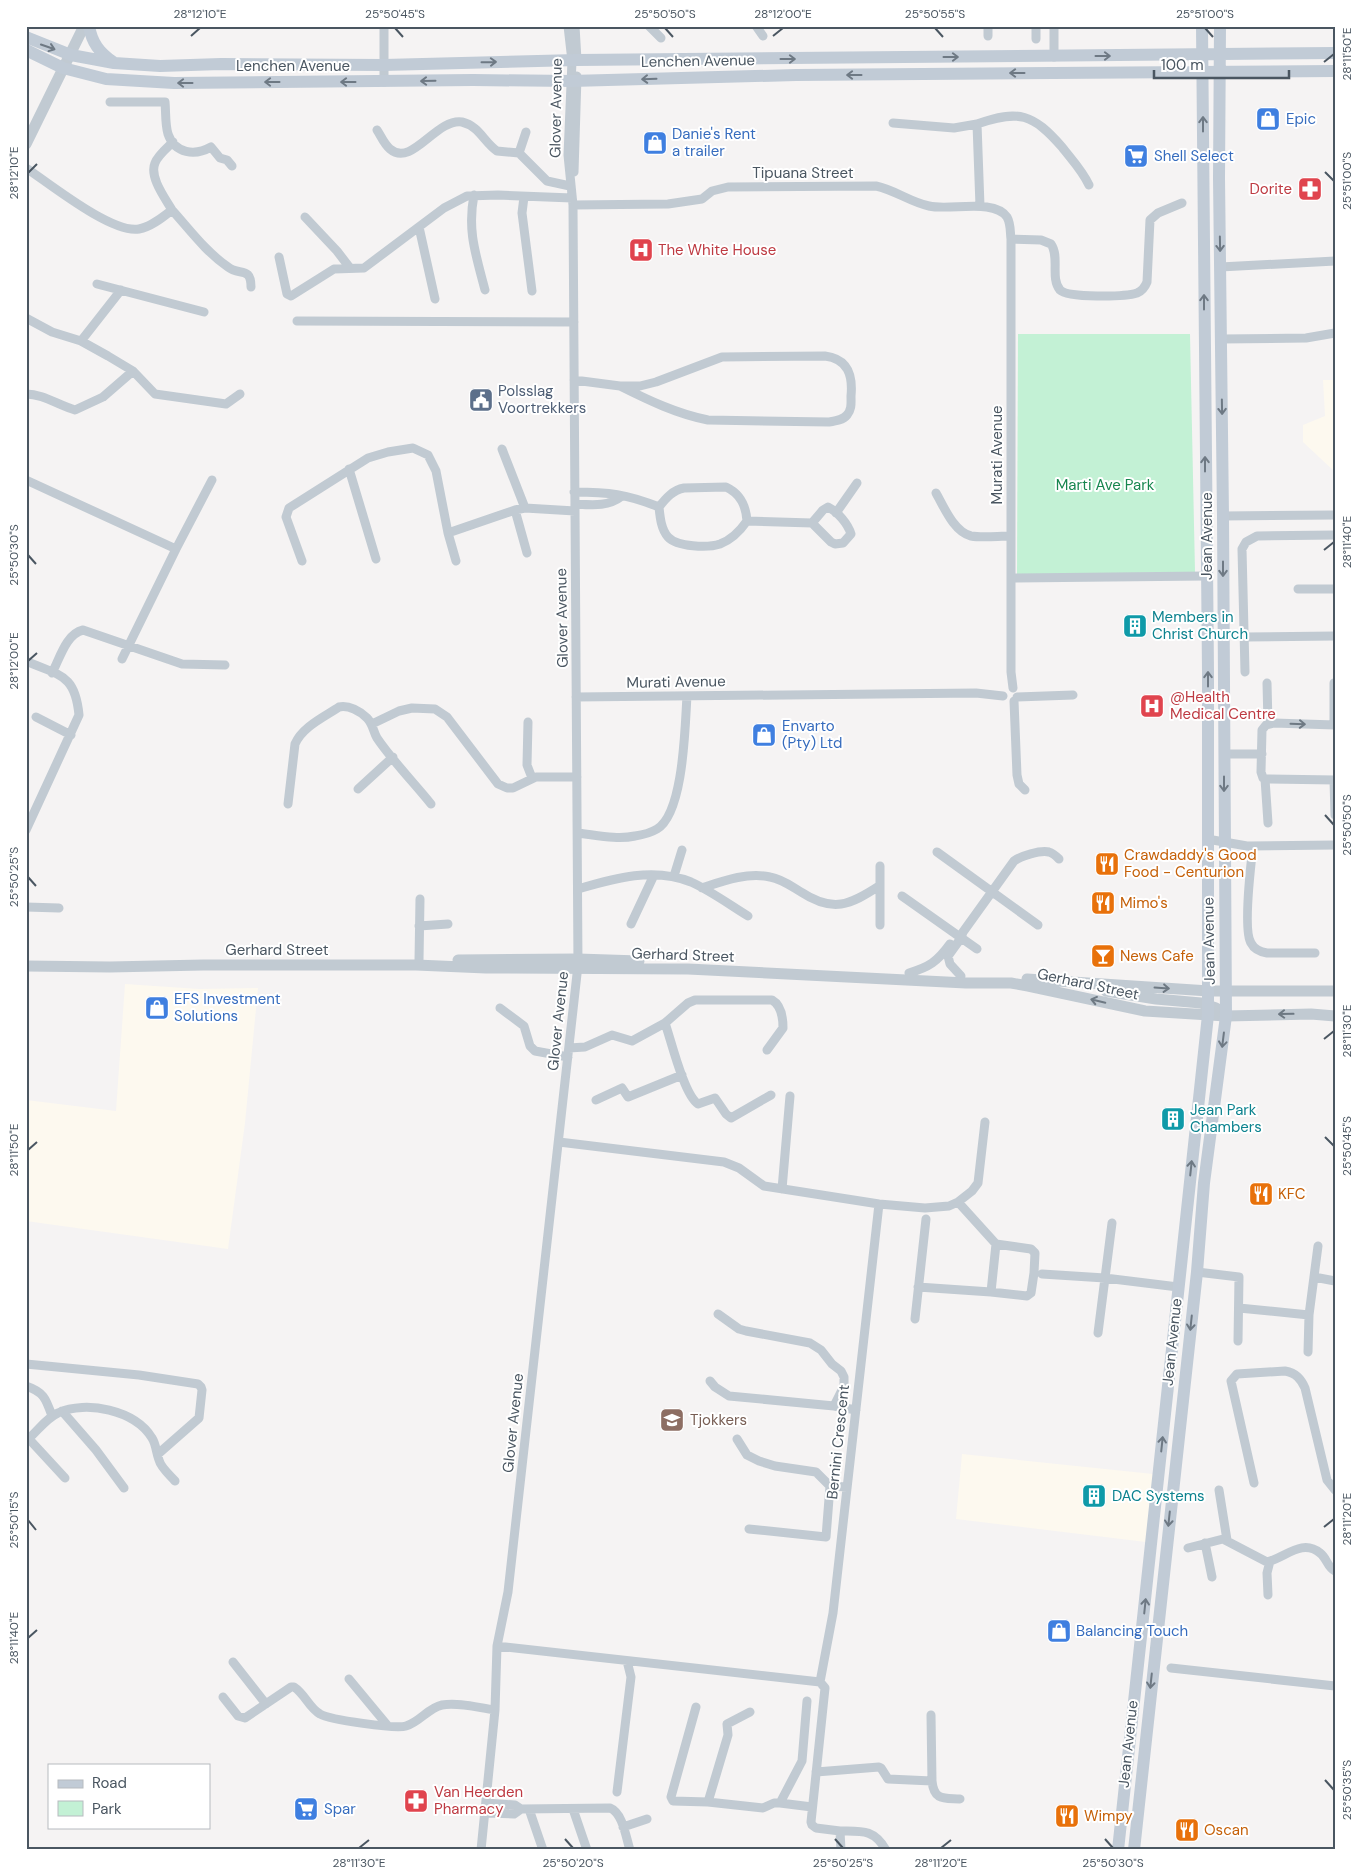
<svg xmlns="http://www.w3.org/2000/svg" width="1361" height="1876" viewBox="0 0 1361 1876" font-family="'DM Sans',sans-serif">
	<rect width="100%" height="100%" fill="#f5f3f3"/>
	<!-- commercial -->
	<path fill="#fdf9ef" d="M1323 380H1335V472L1303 442V425L1325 416Z
		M125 984 199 989 258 988 245 1123 228 1249 26 1221V1100L116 1111Z
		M962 1454 1153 1474 1146 1542 956 1519Z"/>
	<!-- green -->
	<path fill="#c3f1d5" d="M1018 334H1190L1195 572 1017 575Z"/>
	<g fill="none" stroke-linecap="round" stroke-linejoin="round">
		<!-- minor -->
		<path stroke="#c1cad2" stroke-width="9" d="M575 26 577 60
			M649 26 661 38
			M756 26 763 36
			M988 26V36
			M1036 26V39
			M1054 26V57
			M384 82V26
			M110 102H165C166 113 165 124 168 134 175 154 195 156 211 147L220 158 227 160 232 166
			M893 123 954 128 977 124 980 206
			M977 124C1019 109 1033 114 1062 147 1072 160 1082 170 1089 185
			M377 130C381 136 384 144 390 149 412 168 436 118 462 122 479 126 484 142 497 151L519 153 547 181 570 186
			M519 153 526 132
			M26 168C50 184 112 234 139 229 151 227 163 217 172 210 165 198 149 177 155 163 158 155 167 148 173 142
			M574 172 577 76
			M474 195C467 231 476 255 485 290
			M524 197 522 213 532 291
			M573 205 668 204 702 199 712 191 728 187 876 186C895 190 910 202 929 206 950 211 994 198 1007 217 1011 224 1010 232 1011 239V672L1013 688
			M172 210C190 230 206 252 228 267 239 276 251 266 251 287
			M305 217 337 251 350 268
			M419 227 435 299
			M1011 239 1041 240 1051 244C1060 257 1050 278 1060 290 1068 298 1125 297 1137 293 1142 291 1145 287 1147 282L1150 220 1158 213 1182 203
			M279 257 287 294 291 296 334 269 364 268 444 208 467 196 498 195 572 198
			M1220 267 1335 261
			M97 284 204 312
			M26 318 52 332 81 341 108 356 133 371 155 394 226 404 240 394
			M297 321 574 322
			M1221 339 1306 338 1335 333
			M81 341 121 290
			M574 380 620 386H640L656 382 722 357 825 356C848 359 853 375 851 396 851 403 852 409 847 415 843 420 836 421 829 422L708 420C677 414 648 400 620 386
			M26 394C43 394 58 405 75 410L103 397 133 371
			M502 449 525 508
			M349 469 376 559
			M26 480 176 549
			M726 487C741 494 746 506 747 521 740 531 731 540 720 544 708 548 677 547 668 537 661 529 660 517 659 507 666 498 673 490 684 488Z
			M574 492C609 492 626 494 659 507
			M936 493C944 507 954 532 971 536 983 538 998 536 1011 536
			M575 504C592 505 608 507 622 496
			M515 510 527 553
			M836 513 857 483
			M1223 516 1335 515
			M747 521 812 523 831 542 835 544 843 543 851 534C848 524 838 512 828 507L823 510 812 523
			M448 533 515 510 525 508 575 511
			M302 561 286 517 289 508 368 458 388 452 413 448 428 455 436 471 448 533 456 561
			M1012 578 1206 576
			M1298 589H1335
			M1245 637 1335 636
			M122 659 176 549 212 480
			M26 661C59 676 75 673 79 715L26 830
			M1245 672 1242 549 1246 542 1257 536 1335 535
			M52 673C60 658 66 634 83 630L182 664 225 665
			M1267 683 1268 724
			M1334 683V725
			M576 697 976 693 1003 696
			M1017 697 1073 695
			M1014 701 1017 775 1019 784 1025 790
			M36 717 71 735
			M528 722 527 765 532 778
			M372 724 399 711 412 708 435 709 447 717 498 784 507 788H513L536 777H577
			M1335 725 1274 723 1266 725 1262 730 1261 772 1263 778 1265 779 1335 780
			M1224 754H1262
			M1265 779 1268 823
			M1334 780 1335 815
			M358 789 393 757
			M288 804 295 744C302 727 324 717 339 707 349 705 360 711 367 718 373 724 373 731 377 738 391 759 415 784 431 804
			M578 833C596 835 617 840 635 836 642 835 652 832 657 829 684 813 685 725 687 696
			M1207 839 1247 846 1335 845
			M1253 846C1251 863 1243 931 1251 943 1254 949 1261 952 1267 953H1315
			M937 852 1038 925
			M880 866V925
			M674 876 682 850
			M702 888C723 881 747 872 770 877 782 879 791 886 801 892 833 913 850 905 879 886
			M578 889C615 878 654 867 691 882 711 891 730 905 748 916
			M902 896 977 949
			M26 907 59 908
			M631 924 654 875
			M419 926 448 924
			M419 960 420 899
			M909 973C929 967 937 962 950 944
			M961 976 950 964 948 956 961 938 963 932 1014 861C1021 856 1040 850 1049 852 1053 853 1056 856 1059 859
			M500 1008 524 1026 530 1046 535 1051 568 1057
			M665 1023 688 1003 695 1000H772C781 1005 783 1018 783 1028L767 1050
			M569 1048 585 1047 612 1035 632 1041 665 1023C671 1040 684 1095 698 1104L715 1098 726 1114 731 1118 771 1095
			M596 1100 622 1088 628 1097 682 1075
			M559 1142 724 1162 739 1168 764 1186 879 1204 925 1208 949 1206 958 1202 972 1191 978 1183 985 1122
			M782 1189 790 1096
			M958 1202 996 1244 1031 1249 1035 1253 1034 1273 1031 1293 1027 1296 991 1292
			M1197 1272 1239 1277 1238 1341
			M1042 1274 1105 1278 1178 1287
			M1314 1277 1335 1281
			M918 1287 991 1292 996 1244
			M1239 1308 1309 1315 1308 1352
			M718 1314 739 1329 746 1331 810 1343 821 1350 832 1364 841 1371 844 1377V1386L834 1406
			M1309 1315 1318 1246
			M915 1319 926 1219
			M1098 1333 1112 1223
			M26 1364 139 1375 198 1384 201 1387 202 1390 199 1418 158 1454
			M710 1381 715 1387 729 1396 834 1406 856 1410
			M26 1386C44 1392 46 1399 52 1416
			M62 1411 96 1450 124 1488
			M29 1439 65 1478
			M737 1439 747 1455 759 1461 775 1466 816 1472 830 1486 847 1487
			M26 1441C36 1433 46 1418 58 1413 86 1400 135 1410 152 1438 156 1444 156 1452 159 1460 161 1468 170 1475 175 1481
			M1254 1483 1231 1381 1237 1374 1285 1371C1296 1373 1301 1379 1305 1388L1327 1480 1335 1490
			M1219 1490 1227 1540
			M749 1529 826 1537 830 1486
			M1205 1543 1212 1577
			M1188 1548 1223 1539 1267 1562C1285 1558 1302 1538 1320 1553 1327 1558 1327 1567 1335 1571
			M1268 1595 1267 1573 1270 1561
			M497 1646 820 1682
			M233 1662 266 1704
			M1171 1668 1335 1686
			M349 1679 388 1726
			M223 1697 238 1716 245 1718 291 1687H294C305 1694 309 1708 320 1714 330 1720 396 1729 406 1726 420 1722 428 1708 442 1705 459 1702 479 1708 495 1710
			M696 1707 671 1797 673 1801 708 1802 763 1808 774 1803H780L812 1807
			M931 1715 932 1781
			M816 1772 879 1767 881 1768 888 1779 932 1781C934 1801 944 1798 960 1799
			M617 1792 631 1677 627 1661
			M708 1802 728 1735 727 1724 750 1712
			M486 1803 515 1805 521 1809
			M780 1803 802 1761 807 1701
			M529 1809 543 1850
			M573 1809 587 1850
			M485 1813 514 1814 521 1809 610 1808C623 1813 626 1838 630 1850
			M623 1827 647 1819
			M840 1831C862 1831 874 1829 886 1850
			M481 1850 495 1710 497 1646 508 1592 578 965 573 205 568 155 572 61 568 26
			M841 1850 840 1831 816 1828 812 1825 811 1822 825 1688 820 1682 833 1613 879 1204"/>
		<!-- tertiary -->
		<path stroke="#c1cad2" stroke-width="11" d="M26 144 84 26
			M458 960 578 959 639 961
			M26 966 110 967 203 965H416L486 968 688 969 966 983H1011L1028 986 1145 1011 1226 1016 1311 1014 1335 1016
			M1027 979 1209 991H1335
			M1106 991 1156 999 1201 1003 1216 1008"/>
		<!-- secondary -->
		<path stroke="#c1cbd6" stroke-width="12" d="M89 26C92 43 99 52 113 62
			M26 37 71 55 114 63 160 66 221 64 384 65 577 60 1335 53
			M26 50 63 68 106 79 174 83 473 80 571 81 796 75 1335 71
			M1118 1850 1208 1015V672L1202 26
			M1134 1850 1197 1272 1204 1183 1226 1016 1223 516 1219 178 1220 26"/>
	</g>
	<!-- one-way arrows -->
	<defs><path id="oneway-shaft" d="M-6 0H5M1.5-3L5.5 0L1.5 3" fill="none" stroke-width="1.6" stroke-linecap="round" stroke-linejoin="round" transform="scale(1.25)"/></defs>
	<g stroke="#6e7984">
		<use href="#oneway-shaft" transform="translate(48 47) rotate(19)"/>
		<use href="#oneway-shaft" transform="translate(1103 56)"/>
		<use href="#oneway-shaft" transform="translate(951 57)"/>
		<use href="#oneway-shaft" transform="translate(788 59)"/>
		<use href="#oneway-shaft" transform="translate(489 62) rotate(-1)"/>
		<use href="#oneway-shaft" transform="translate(1017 73) rotate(180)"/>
		<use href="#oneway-shaft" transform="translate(854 75) rotate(180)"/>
		<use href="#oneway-shaft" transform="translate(649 79) rotate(178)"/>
		<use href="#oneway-shaft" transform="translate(428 81) rotate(179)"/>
		<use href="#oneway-shaft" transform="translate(272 82) rotate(-180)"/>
		<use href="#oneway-shaft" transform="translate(348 82) rotate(-180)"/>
		<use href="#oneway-shaft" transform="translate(185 83) rotate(180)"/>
		<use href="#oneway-shaft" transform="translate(1203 124) rotate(-90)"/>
		<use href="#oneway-shaft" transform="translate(1220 244) rotate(89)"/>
		<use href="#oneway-shaft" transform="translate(1204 302) rotate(-90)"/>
		<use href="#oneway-shaft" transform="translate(1222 407) rotate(89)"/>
		<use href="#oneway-shaft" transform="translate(1205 464) rotate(-90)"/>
		<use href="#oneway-shaft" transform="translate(1223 569) rotate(90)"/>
		<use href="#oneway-shaft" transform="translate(1208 679) rotate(-90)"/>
		<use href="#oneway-shaft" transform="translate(1224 784) rotate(90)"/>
		<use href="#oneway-shaft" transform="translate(1223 1040) rotate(97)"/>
		<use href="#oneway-shaft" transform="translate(1191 1168) rotate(-84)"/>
		<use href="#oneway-shaft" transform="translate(1191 1323) rotate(96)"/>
		<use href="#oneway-shaft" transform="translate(1162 1444) rotate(-84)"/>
		<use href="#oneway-shaft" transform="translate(1169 1519) rotate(96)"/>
		<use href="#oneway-shaft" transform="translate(1145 1606) rotate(-84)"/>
		<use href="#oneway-shaft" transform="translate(1151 1681) rotate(96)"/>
	</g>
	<g stroke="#6e7983">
		<use href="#oneway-shaft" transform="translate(1298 724) rotate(2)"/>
		<use href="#oneway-shaft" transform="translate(1162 988) rotate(4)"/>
		<use href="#oneway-shaft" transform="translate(1098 1001) rotate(-167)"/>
		<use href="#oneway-shaft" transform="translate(1286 1014) rotate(179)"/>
	</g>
	<!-- ticks -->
	<path fill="none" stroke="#4a5661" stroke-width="2" d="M395 28 403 37M665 28 673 37M935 28 943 37M1205 28 1213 37M191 36 200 28M773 36 783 28M1324 62 1334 54M1325 172 1334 181M28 173 37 164M1324 550 1334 542M28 555 36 564M28 661 37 653M1325 815 1334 825M28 877 36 886M1324 1039 1334 1031M1325 1137 1334 1146M28 1150 37 1142M28 1520 36 1530M1324 1527 1334 1519M28 1638 37 1630M1325 1780 1334 1790M565 1839 573 1848M835 1839 843 1848M1105 1839 1113 1848M359 1848 369 1840M941 1848 951 1840"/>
	<!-- icons -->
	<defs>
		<symbol id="shop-square" viewBox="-11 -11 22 22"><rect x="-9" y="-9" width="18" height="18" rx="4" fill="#3f7fe0" stroke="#fff"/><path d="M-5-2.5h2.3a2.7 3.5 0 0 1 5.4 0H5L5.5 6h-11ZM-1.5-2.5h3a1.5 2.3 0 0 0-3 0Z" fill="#fff"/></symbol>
		<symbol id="supermarket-square" viewBox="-11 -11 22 22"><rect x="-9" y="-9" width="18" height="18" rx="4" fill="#3f7fe0" stroke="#fff"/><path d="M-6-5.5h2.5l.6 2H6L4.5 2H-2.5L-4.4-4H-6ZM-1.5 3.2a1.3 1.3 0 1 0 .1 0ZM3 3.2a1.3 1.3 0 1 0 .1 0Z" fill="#fff"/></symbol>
		<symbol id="pharmacy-square" viewBox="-11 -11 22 22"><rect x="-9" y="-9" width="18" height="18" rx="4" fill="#e0444e" stroke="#fff"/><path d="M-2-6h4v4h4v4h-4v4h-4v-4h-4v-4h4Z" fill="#fff"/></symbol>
		<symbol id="hospital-square" viewBox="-11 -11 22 22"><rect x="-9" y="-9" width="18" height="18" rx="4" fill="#e0444e" stroke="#fff"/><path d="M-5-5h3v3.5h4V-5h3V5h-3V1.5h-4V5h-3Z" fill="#fff"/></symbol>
		<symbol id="civic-square" viewBox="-11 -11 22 22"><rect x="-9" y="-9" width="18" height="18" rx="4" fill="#5c6f8a" stroke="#fff"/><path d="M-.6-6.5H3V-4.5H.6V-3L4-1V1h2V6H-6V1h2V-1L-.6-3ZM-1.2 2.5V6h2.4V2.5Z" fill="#fff"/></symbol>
		<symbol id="building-square" viewBox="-11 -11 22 22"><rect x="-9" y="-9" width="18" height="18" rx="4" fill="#0f9aa8" stroke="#fff"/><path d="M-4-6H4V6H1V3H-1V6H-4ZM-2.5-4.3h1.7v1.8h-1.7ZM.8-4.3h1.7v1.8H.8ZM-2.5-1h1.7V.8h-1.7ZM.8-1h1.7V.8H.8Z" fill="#fff"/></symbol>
		<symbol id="restaurant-square" viewBox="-11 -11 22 22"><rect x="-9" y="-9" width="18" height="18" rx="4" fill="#e8710a" stroke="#fff"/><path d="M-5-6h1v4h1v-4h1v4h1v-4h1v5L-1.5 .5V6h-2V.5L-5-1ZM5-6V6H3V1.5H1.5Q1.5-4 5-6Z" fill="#fff"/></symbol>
		<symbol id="bar-square" viewBox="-11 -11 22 22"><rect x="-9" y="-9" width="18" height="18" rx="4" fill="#e8710a" stroke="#fff"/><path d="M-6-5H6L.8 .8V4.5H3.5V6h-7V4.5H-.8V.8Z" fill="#fff"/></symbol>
		<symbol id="school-square" viewBox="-11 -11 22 22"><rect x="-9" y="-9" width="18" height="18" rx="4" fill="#8d6e63" stroke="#fff"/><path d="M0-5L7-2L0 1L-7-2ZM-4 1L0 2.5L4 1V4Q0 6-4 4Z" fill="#fff"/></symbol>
	</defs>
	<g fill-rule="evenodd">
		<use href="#shop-square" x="1254" y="105" width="28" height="28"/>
		<use href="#shop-square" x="641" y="129" width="28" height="28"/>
		<use href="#supermarket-square" x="1122" y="142" width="28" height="28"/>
		<use href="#pharmacy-square" x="1296" y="175" width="28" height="28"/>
		<use href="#hospital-square" x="627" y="236" width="28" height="28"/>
		<use href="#civic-square" x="467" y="386" width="28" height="28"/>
		<use href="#building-square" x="1121" y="612" width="28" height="28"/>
		<use href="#hospital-square" x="1138" y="692" width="28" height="28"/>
		<use href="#shop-square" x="750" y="721" width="28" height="28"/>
		<use href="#restaurant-square" x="1093" y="850" width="28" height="28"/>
		<use href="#restaurant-square" x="1089" y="889" width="28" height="28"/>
		<use href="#bar-square" x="1089" y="942" width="28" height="28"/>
		<use href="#shop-square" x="143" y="994" width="28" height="28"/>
		<use href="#building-square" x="1159" y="1105" width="28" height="28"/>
		<use href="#restaurant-square" x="1247" y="1180" width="28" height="28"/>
		<use href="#school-square" x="658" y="1406" width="28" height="28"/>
		<use href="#building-square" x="1080" y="1482" width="28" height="28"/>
		<use href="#shop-square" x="1045" y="1617" width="28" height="28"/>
		<use href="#pharmacy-square" x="402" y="1787" width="28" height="28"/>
		<use href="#supermarket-square" x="292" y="1795" width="28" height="28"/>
		<use href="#restaurant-square" x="1053" y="1802" width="28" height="28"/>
		<use href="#restaurant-square" x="1173" y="1816" width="28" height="28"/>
	</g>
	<g text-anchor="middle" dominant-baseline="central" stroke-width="4" stroke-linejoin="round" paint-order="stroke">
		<!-- street labels -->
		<g font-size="15" fill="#4a5661" stroke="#fff">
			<text transform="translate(698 61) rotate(-1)">Lenchen Avenue</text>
			<text x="293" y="66">Lenchen Avenue</text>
			<text transform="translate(556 108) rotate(-89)">Glover Avenue</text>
			<text x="803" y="173">Tipuana Street</text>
			<text transform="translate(997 455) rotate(-90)">Murati Avenue</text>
			<text transform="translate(1207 536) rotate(-90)">Jean Avenue</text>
			<text transform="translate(562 618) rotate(-91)">Glover Avenue</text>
			<text transform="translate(676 682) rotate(-1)">Murati Avenue</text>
			<text transform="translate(1209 941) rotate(-91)">Jean Avenue</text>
			<text x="277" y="950">Gerhard Street</text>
			<text transform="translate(683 955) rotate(2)">Gerhard Street</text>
			<text transform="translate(1088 984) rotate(12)">Gerhard Street</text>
			<text transform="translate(558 1021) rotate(-84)">Glover Avenue</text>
			<text transform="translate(1172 1342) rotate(-84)">Jean Avenue</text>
			<text transform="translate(513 1423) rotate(-84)">Glover Avenue</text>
			<text transform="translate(838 1442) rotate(-84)">Bernini Crescent</text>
			<text transform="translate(1128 1744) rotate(-84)">Jean Avenue</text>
		</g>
		<!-- shop labels -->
		<g font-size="15" fill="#366cbe" stroke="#fff" text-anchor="start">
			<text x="1286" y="119">Epic</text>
			<text x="672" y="134">Danie's Rent<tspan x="672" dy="17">a trailer</tspan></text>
			<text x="1154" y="156">Shell Select</text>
			<text x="782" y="726">Envarto<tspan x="782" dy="17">(Pty) Ltd</tspan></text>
			<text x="174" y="999">EFS Investment<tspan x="174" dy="17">Solutions</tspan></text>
			<text x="1076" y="1631">Balancing Touch</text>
			<text x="324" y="1809">Spar</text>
		</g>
		<!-- health labels -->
		<g font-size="15" fill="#be3a42" stroke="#fff" text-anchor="start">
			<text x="1292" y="189" text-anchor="end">Dorite</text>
			<text x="658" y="250">The White House</text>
			<text x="1170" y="697">@Health<tspan x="1170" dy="17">Medical Centre</tspan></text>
			<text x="434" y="1792">Van Heerden<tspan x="434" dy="17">Pharmacy</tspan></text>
		</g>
		<!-- service labels -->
		<g font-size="15" fill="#4e5e75" stroke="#fff" text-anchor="start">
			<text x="498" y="391">Polsslag<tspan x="498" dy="17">Voortrekkers</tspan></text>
		</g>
		<!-- park labels -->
		<g font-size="15" fill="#17864f" stroke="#fff">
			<text x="1105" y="485">Marti Ave Park</text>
		</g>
		<!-- culture labels -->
		<g font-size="15" fill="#0d838f" stroke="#fff" text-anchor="start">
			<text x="1152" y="617">Members in<tspan x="1152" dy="17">Christ Church</tspan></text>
			<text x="1190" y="1110">Jean Park<tspan x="1190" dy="17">Chambers</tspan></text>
			<text x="1112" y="1496">DAC Systems</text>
		</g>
		<!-- food labels -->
		<g font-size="15" fill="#c56008" stroke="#fff" text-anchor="start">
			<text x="1124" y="855">Crawdaddy's Good<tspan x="1124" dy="17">Food - Centurion</tspan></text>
			<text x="1120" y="903">Mimo's</text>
			<text x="1120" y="956">News Cafe</text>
			<text x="1278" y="1194">KFC</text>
			<text x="1084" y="1816">Wimpy</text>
			<text x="1204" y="1830">Oscan</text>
		</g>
		<!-- education labels -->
		<g font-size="15" fill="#785e54" stroke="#fff" text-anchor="start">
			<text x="690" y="1420">Tjokkers</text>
		</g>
	</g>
	<!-- border -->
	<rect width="1361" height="1876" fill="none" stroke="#ffffff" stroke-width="55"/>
	<!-- legend -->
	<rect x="48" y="1764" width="162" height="65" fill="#ffffff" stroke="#b7bbc0"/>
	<rect x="58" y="1780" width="25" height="8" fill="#c1cbd6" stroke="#b7bbc0"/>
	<text x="92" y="1788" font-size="15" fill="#4a5661">Road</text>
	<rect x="58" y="1801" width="25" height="15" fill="#c3f1d5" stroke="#b7bbc0"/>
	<text x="92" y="1814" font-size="15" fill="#4a5661">Park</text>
	<!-- scale -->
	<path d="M1154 70v8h135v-8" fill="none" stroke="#4a5661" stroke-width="2.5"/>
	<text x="1161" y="70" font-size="15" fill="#4a5661" stroke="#ffffff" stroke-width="4" paint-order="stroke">100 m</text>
	<rect x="28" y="28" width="1306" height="1820" fill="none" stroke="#4a5661" stroke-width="2"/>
	<g font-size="12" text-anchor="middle" fill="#4a5661">
		<text x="200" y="18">28°12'10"E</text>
		<text x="395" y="18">25°50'45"S</text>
		<text x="665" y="18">25°50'50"S</text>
		<text x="783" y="18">28°12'00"E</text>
		<text x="935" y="18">25°50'55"S</text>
		<text x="1205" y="18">25°51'00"S</text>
		<text transform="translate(1347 54) rotate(-90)" y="4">28°11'50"E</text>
		<text transform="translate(14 173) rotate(-90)" y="4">28°12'10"E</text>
		<text transform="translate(1347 181) rotate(-90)" y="4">25°51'00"S</text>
		<text transform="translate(1347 542) rotate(-90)" y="4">28°11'40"E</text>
		<text transform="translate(14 555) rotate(-90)" y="4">25°50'30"S</text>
		<text transform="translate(14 661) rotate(-90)" y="4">28°12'00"E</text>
		<text transform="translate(1347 825) rotate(-90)" y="4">25°50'50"S</text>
		<text transform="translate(14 877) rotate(-90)" y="4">25°50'25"S</text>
		<text transform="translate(1347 1031) rotate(-90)" y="4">28°11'30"E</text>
		<text transform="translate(1347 1146) rotate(-90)" y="4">25°50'45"S</text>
		<text transform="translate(14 1150) rotate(-90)" y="4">28°11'50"E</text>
		<text transform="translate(1347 1519) rotate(-90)" y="4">28°11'20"E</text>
		<text transform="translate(14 1520) rotate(-90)" y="4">25°50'15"S</text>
		<text transform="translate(14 1638) rotate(-90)" y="4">28°11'40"E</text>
		<text transform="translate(1347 1790) rotate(-90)" y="4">25°50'35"S</text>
		<text x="359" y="1867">28°11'30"E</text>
		<text x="573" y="1867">25°50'20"S</text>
		<text x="843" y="1867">25°50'25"S</text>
		<text x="941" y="1867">28°11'20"E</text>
		<text x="1113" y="1867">25°50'30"S</text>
	</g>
</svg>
